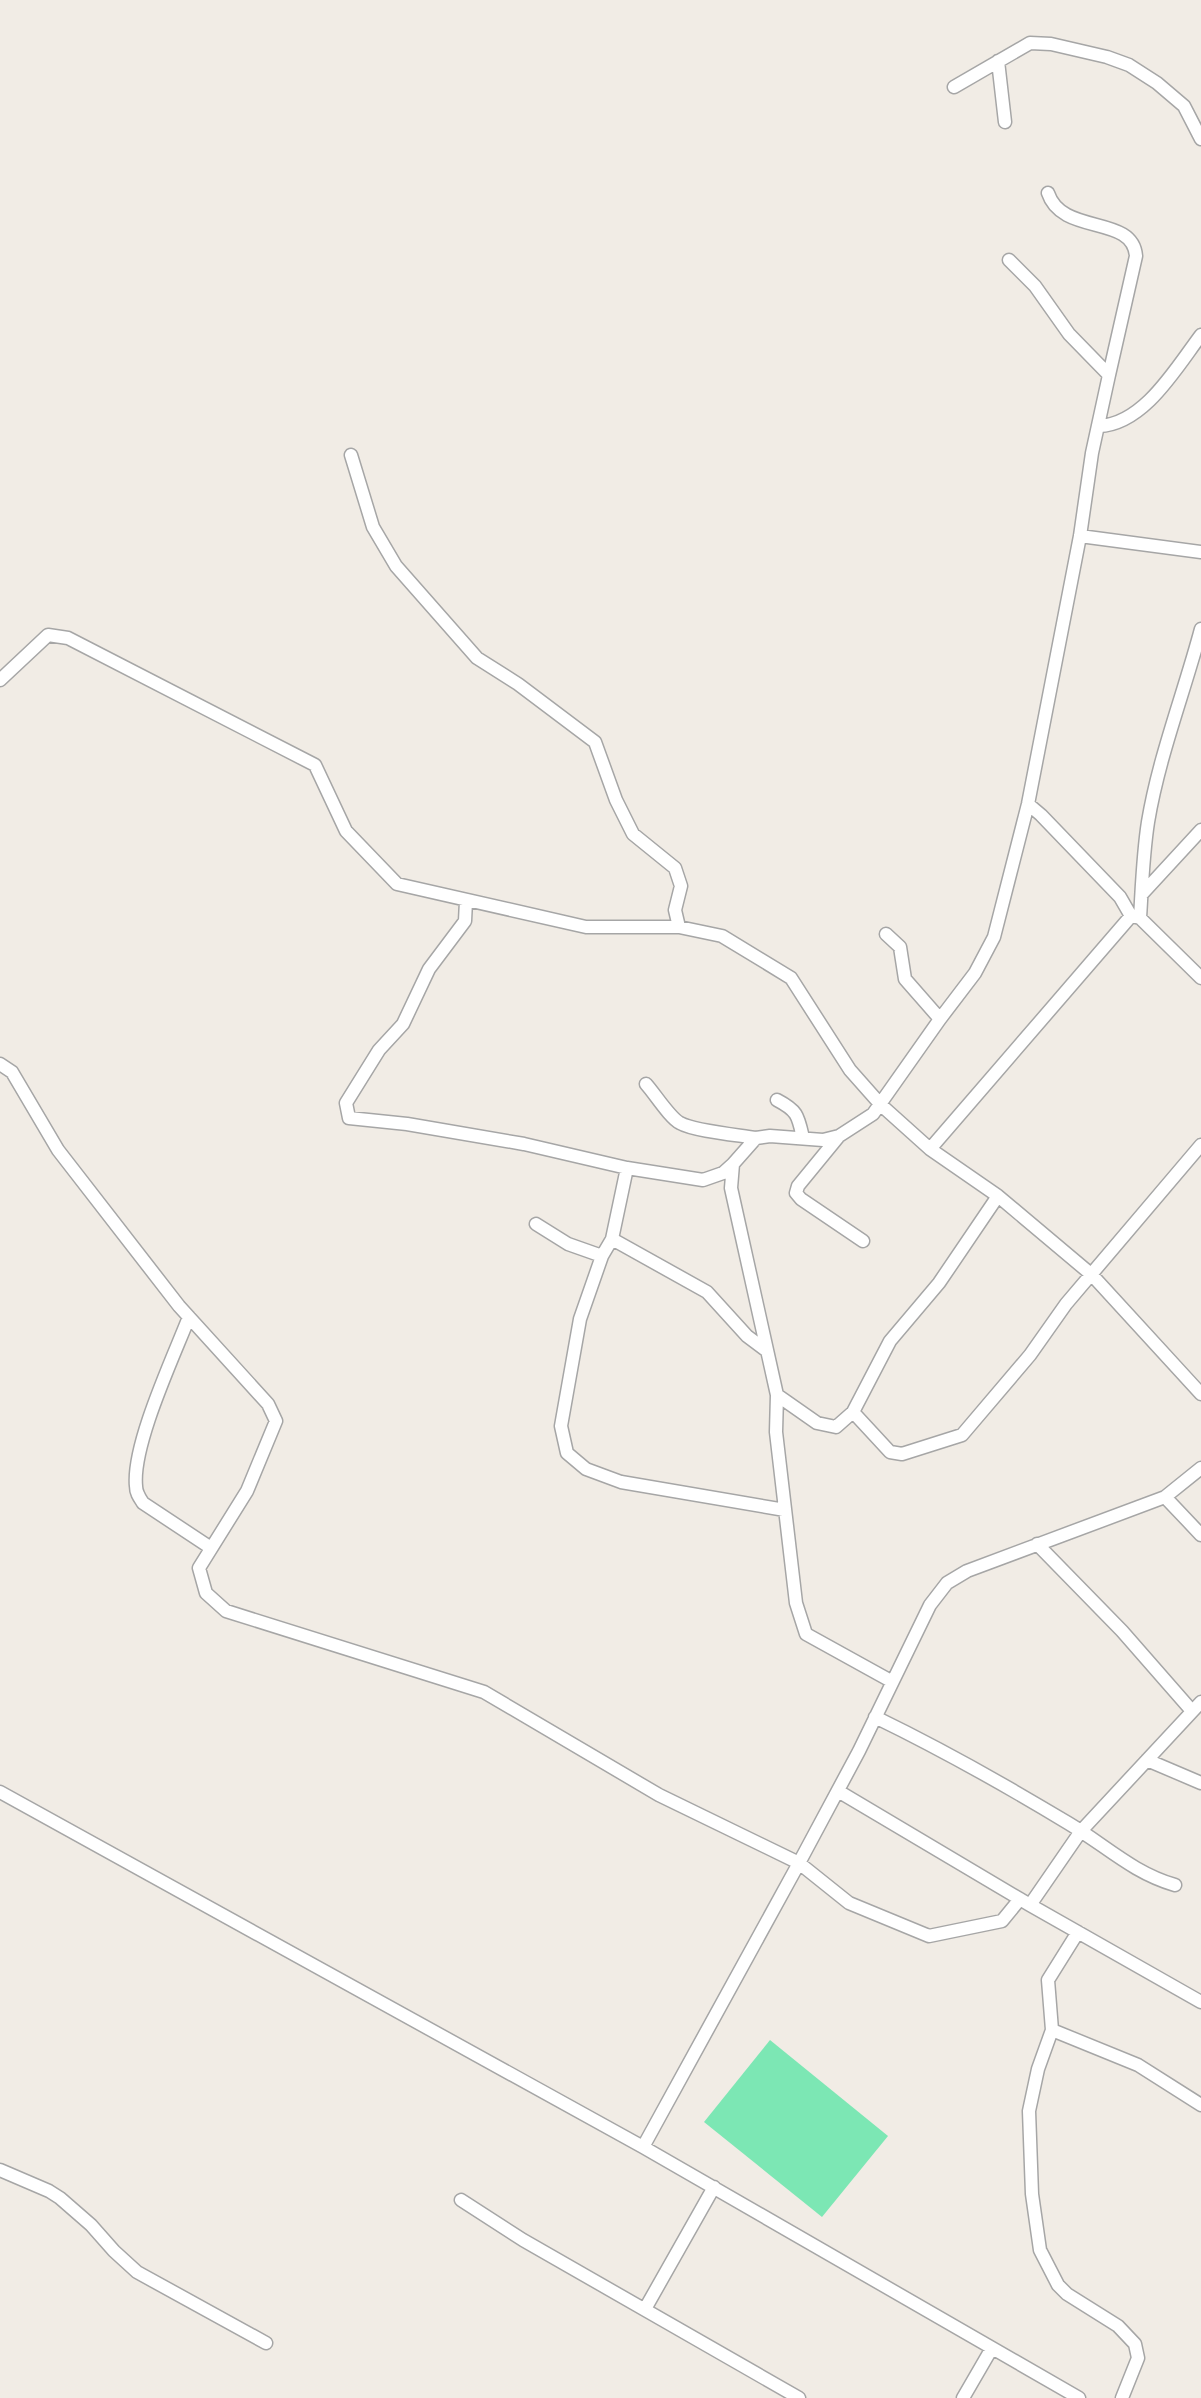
<svg xmlns="http://www.w3.org/2000/svg" width="1201" height="2398" viewBox="0 0 1201 2398" font-family="'Titillium Web',sans-serif">
	<rect width="100%" height="100%" fill="#f1ece5"/>
	<!-- pitch -->
	<path fill="#7ce7b4" d="M770 2040 888 2136 822 2217 704 2122Z"/>
	<g fill="none" stroke-linecap="round" stroke-linejoin="round">
		<defs>
			<path id="minor" d="M998 61 1005 122
				M954 87 1030 43 1051 44 1107 57 1129 65 1157 83 1184 106 1201 139
				M1048 193C1062 236 1133 214 1136 256L1109 375
				M1099 426C1144 424 1176 368 1201 335
				M351 455 373 527 396 566 477 658 518 684 595 742 616 800 633 834 675 868 681 886 675 910 679 927
				M1080 536 1201 552
				M0 680 48 635 68 638 315 765 346 831 397 884 586 927H679L722 936 791 978 850 1070 881 1105 930 1149 998 1196 1092 1275 1201 1394
				M1028 804 1041 815 1120 897 1131 916
				M1142 894 1201 830
				M466 901 465 921 429 969 403 1024 379 1050 346 1103 349 1118 407 1124 524 1144 627 1168 703 1180 723 1173 733 1164
				M1140 918C1142 886 1143 854 1148 822 1159 756 1184 693 1201 629
				M886 934 900 947 905 979 940 1019
				M0 1064 12 1072 58 1150 179 1306 268 1404 276 1421 247 1491 199 1568 206 1593 226 1611 484 1692 659 1795 799 1863 849 1903 929 1936 1002 1921 1020 1899
				M646 1084C655 1094 670 1118 680 1123 694 1131 738 1135 756 1138
				M777 1100C798 1111 798 1116 803 1138
				M839 1136 798 1186 796 1193 801 1199 863 1241
				M930 1149 1131 916 1140 918 1201 978
				M627 1168 612 1239 602 1256 580 1319 561 1426 567 1453 586 1469 621 1482 785 1510
				M536 1224 568 1244 602 1256
				M612 1239 707 1292 747 1336 767 1351
				M189 1317C173 1358 132 1445 136 1486 136 1493 139 1497 143 1503L211 1548
				M777 1395 817 1423 836 1427 853 1412 890 1341 939 1283 998 1196
				M853 1412 890 1452 902 1454 962 1435 1030 1355 1066 1304 1201 1145
				M1165 1497 1201 1535
				M1037 1544 1122 1631 1192 1711
				M891 1681 806 1634 796 1603 776 1432 777 1395 731 1188 733 1164 756 1138 770 1136 823 1140 839 1136 873 1114 940 1019 975 973 994 937 1028 804 1080 536 1092 453 1109 375 1069 334 1035 286 1009 260
				M875 1717C941 1749 1005 1785 1068 1823 1105 1845 1133 1873 1175 1885
				M1147 1760 1201 1783
				M838 1791 1030 1905 1201 2002
				M0 1792 643 2147 1079 2398
				M1030 1905 1081 1831 1201 1702
				M1078 1932 1048 1980 1052 2030 1038 2069 1029 2111 1032 2194 1040 2250 1058 2285 1067 2294 1118 2326 1135 2344 1138 2358 1122 2398
				M1052 2030 1138 2065 1201 2105
				M643 2147 799 1863 859 1751 930 1605 947 1583 967 1571 1165 1497 1201 1468
				M0 2170 49 2191 60 2198 91 2225 114 2251 137 2272 266 2343
				M461 2200 523 2240 799 2398
				M645 2309 714 2187
				M963 2398 992 2348"/>
		</defs>
		<!-- minor casing -->
		<use href="#minor" stroke="#a6a6a6" stroke-width="15"/>
		<!-- minor -->
		<use href="#minor" stroke="#fff" stroke-width="12"/>
	</g>
</svg>
